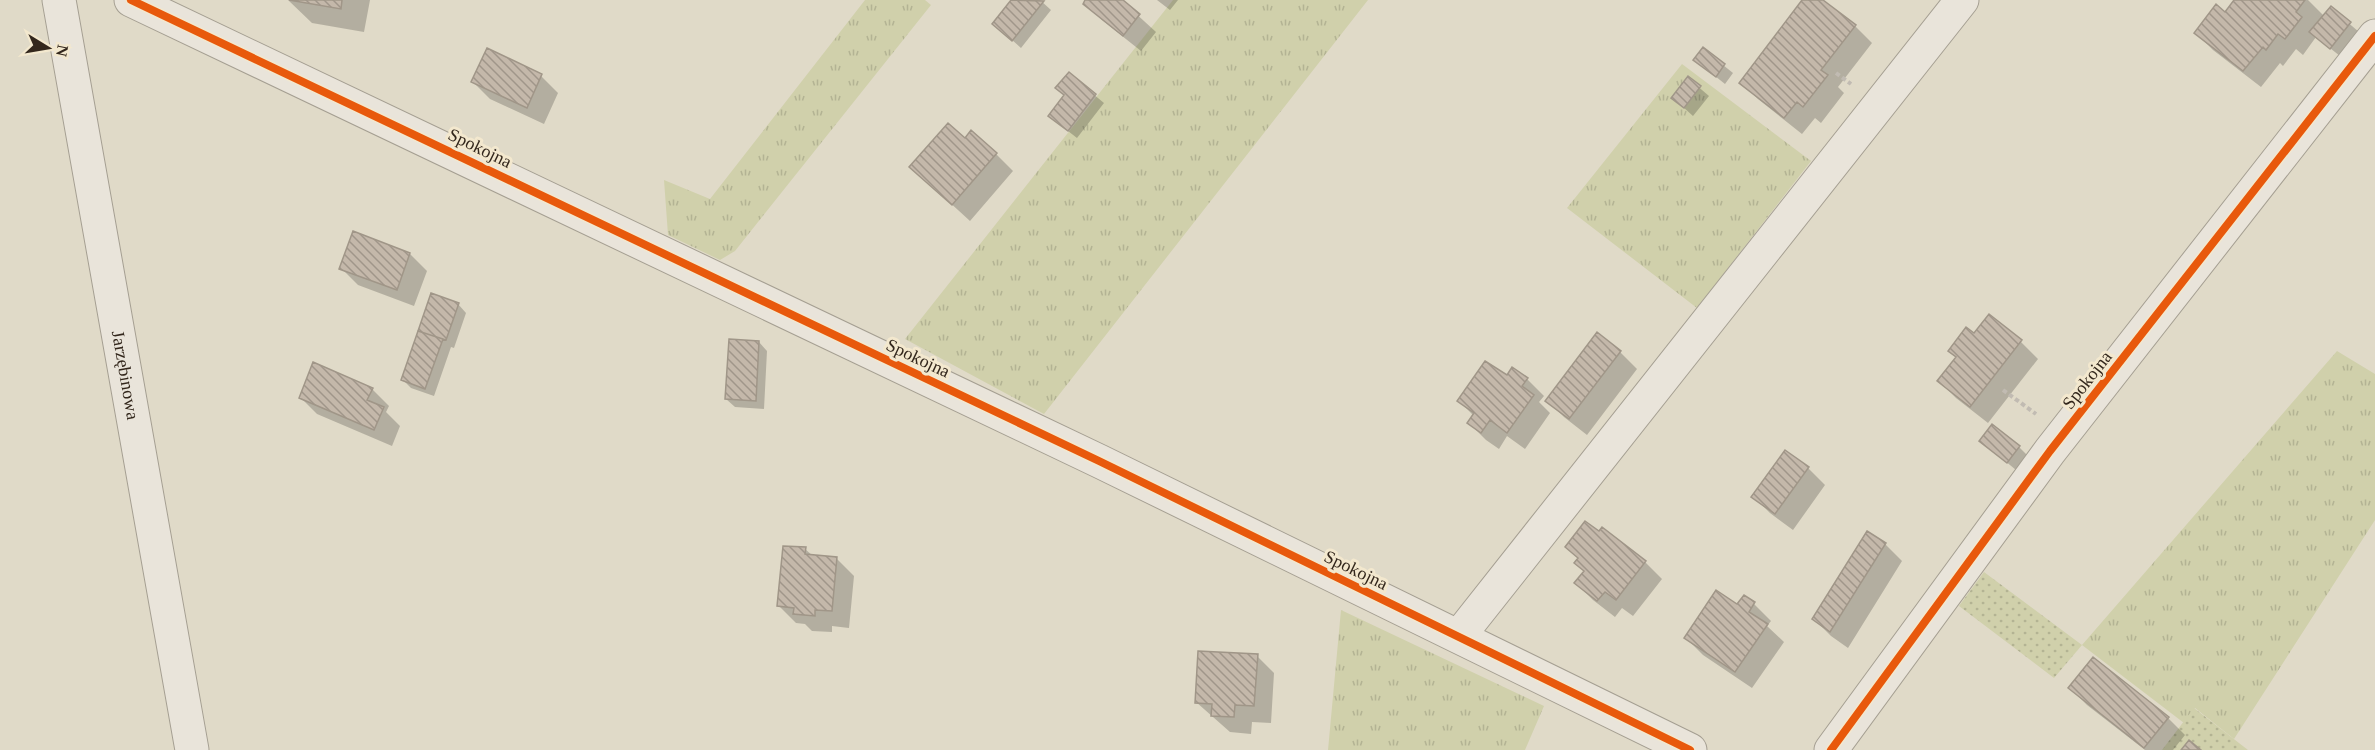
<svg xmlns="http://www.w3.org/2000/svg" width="2375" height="750" viewBox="0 0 2375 750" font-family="'Times New Roman',serif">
	<defs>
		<pattern id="grass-tufts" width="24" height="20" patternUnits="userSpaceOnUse" patternTransform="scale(1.5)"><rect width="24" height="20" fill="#d0d0ab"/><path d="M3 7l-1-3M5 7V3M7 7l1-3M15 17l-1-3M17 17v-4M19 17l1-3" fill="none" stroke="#b3b393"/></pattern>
		<pattern id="garden-dots" width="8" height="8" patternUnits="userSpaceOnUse" patternTransform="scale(1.5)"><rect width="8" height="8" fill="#d0d0ab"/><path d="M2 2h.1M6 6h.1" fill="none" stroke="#b3b393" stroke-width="1.8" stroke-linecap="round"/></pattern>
		<pattern id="building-back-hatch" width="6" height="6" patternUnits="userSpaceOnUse" patternTransform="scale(1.5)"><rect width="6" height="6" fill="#c4b8aa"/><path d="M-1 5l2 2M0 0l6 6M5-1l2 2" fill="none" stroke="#a0968a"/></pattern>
	</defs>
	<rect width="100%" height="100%" fill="#e0dac8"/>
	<!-- grass -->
	<path fill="url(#grass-tufts)" d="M865 0H925L931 5 735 251 720 260 668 235 664 180 710 199Z
		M1173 0H1368L1044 414 905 339Z
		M1682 64 1811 161 1697 308 1567 208Z
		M2337 351 2375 374V520L2234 739 2195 708 2184 723 2082 645Z
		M1341 610 1544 706 1525 750H1328Z"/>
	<!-- garden -->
	<path fill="url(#garden-dots)" d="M1984 572 2082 645 2054 678 1959 606Z
		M2194 708 2248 750H2162Z"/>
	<!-- shadow -->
	<path fill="#0003" d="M288 0H370L364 32 312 23Z
		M1013 0H1040L1051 10 1021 48 994 24Z
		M1087 0H1121L1156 32 1141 51 1102 20 1085 3Z
		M1157 0H1178L1170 10Z
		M1804 0H1821L1855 26 1872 43 1838 87 1844 93 1821 123 1815 118 1802 134 1758 99 1741 82Z
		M2236 0H2308L2324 16 2331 8 2359 32 2340 56 2316 37 2303 55 2296 49 2283 66 2280 63 2261 87 2213 50 2196 33 2225 14Z
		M1703 49 1733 73 1725 84 1695 60Z
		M1069 74 1104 103 1077 138 1059 124Z
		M541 76 558 93 544 124 490 99 473 82Z
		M1688 78 1709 96 1693 116 1673 98Z
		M965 140 996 154 1013 171 970 221 911 167Z
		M354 233 410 254 427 271 414 306 358 285 341 268Z
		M458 304 466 313 454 348 451 347 434 396 411 388 403 380Z
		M1989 316 2021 342 2038 359 1988 423 1956 398 1939 381 1957 358 1950 351 1974 335Z
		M759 342 767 351 764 409 735 407 726 399Z
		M1620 352 1637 369 1587 435 1564 417 1547 400Z
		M1507 377 1527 379 1544 396 1539 402 1550 413 1525 449 1507 436 1499 449 1486 440 1469 423 1474 416 1459 401Z
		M372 389 389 406 386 412 400 426 392 446 317 414 300 397Z
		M1981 441 2019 447 2027 455 2016 470Z
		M1808 468 1825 485 1793 530 1770 513 1753 496Z
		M1602 529 1645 562 1662 579 1633 616 1622 608 1615 617 1593 600 1576 583 1585 572 1579 559Z
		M1867 533 1885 544 1902 561 1848 648 1831 636 1814 619Z
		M805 549 813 556 837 559 854 576 849 628 832 626V632L812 631 805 624 796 623 779 606Z
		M1754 604 1771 621 1767 626 1784 642 1752 688 1703 655 1686 638 1738 606Z
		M1257 656 1274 673 1271 723 1252 722 1251 734 1230 732 1196 702Z
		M2070 688 2168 718 2185 735 2173 750H2145L2087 705Z"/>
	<!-- building -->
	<path fill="url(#building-back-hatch)" stroke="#a09688" stroke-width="1.5" d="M289 0H342L341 9Z
		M1011 0 1044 1 1012 41 992 24Z
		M1085 0H1123L1140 14 1123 36 1083 4Z
		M1802 0H1823L1856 25 1821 70 1828 75 1803 107 1797 102 1784 118 1739 83Z
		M2234 0H2305L2296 12 2302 17 2285 39 2278 34 2266 50 2263 47 2243 71 2194 33 2216 4 2225 12Z
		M2331 6 2351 22 2330 49 2309 32Z
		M1703 47 1725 64 1716 77 1693 60Z
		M487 48 542 74 527 108 471 82Z
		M1069 72 1096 94 1068 131 1048 116 1064 95 1055 88Z
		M1688 76 1701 86 1684 108 1671 98Z
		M948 123 965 138 971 130 997 153 952 205 909 167Z
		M353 231 410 253 397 290 339 269Z
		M431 293 459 303 446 340 418 331Z
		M1989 314 2022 340 1970 407 1937 381 1956 357 1948 351 1966 327 1974 333Z
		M418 331 443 339 425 389 401 380Z
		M1597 332 1621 351 1569 419 1545 401Z
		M729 339 759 341 756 401 725 399Z
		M1485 361 1507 375 1512 367 1528 378 1522 386 1534 395 1507 433 1490 420 1481 433 1467 423 1474 413 1457 401Z
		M313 362 373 388 367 400 384 407 374 430 299 398Z
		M1992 424 2020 446 2007 463 1979 441Z
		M1785 450 1809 467 1775 514 1751 497Z
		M1585 521 1599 531 1602 527 1646 561 1616 600 1605 592 1597 601 1574 583 1584 571 1574 563 1578 558 1565 547Z
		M1867 531 1886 543 1830 632 1812 619Z
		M783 546 806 547 805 554 837 557 832 611 815 610V616L793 614 794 608 777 606Z
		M1716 590 1737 604 1744 595 1755 602 1749 612 1768 624 1735 672 1684 638Z
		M1198 651 1258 654 1254 706 1235 705 1234 717 1211 716 1212 704 1195 703Z
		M2093 657 2169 717 2144 748 2068 688Z
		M2189 740 2201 750H2181Z"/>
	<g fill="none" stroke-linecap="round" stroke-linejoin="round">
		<defs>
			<g id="minor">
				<path id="s1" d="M59 0 192 750"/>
				<path d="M131 0 1099 461 1690 750"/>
				<path d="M1459 636 1962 0"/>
				<path d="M1831 750 2050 451 2375 36"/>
			</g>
		</defs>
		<!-- minor casing -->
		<use href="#minor" stroke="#a59f92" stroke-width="35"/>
		<!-- path -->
		<path stroke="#c1bbb2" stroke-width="4" stroke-dasharray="4.5 3" stroke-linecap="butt" d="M1836 73 1851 84
			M2003 390 2036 414"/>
		<!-- minor -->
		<use href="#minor" stroke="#e9e4da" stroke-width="33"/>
		<defs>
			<path id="cycleway" d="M131 0 1099 461 1690 750
				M1831 750 2050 451 2375 36"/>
		</defs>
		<!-- cycleway casing -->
		<use href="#cycleway" stroke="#f3e8ce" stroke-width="11"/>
		<!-- cycleway -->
		<use href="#cycleway" stroke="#e8590c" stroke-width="8"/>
	</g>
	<g text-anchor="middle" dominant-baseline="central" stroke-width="6" stroke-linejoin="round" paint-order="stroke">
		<!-- street labels -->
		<g font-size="18" fill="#33271c" stroke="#f3e8ce">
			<text transform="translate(480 148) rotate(26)">Spokojna</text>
			<text transform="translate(918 358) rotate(25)">Spokojna</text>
			<text stroke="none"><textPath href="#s1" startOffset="381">Jarzębinowa</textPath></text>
			<text transform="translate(2087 380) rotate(-52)">Spokojna</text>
			<text transform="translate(1356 570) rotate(26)">Spokojna</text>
		</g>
	</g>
	<!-- north arrow -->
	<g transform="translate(48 48) rotate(101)" stroke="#f3e8ce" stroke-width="4.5" paint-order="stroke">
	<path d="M0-4.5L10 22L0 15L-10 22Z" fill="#33271c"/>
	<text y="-9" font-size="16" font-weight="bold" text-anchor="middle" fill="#33271c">N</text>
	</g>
</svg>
